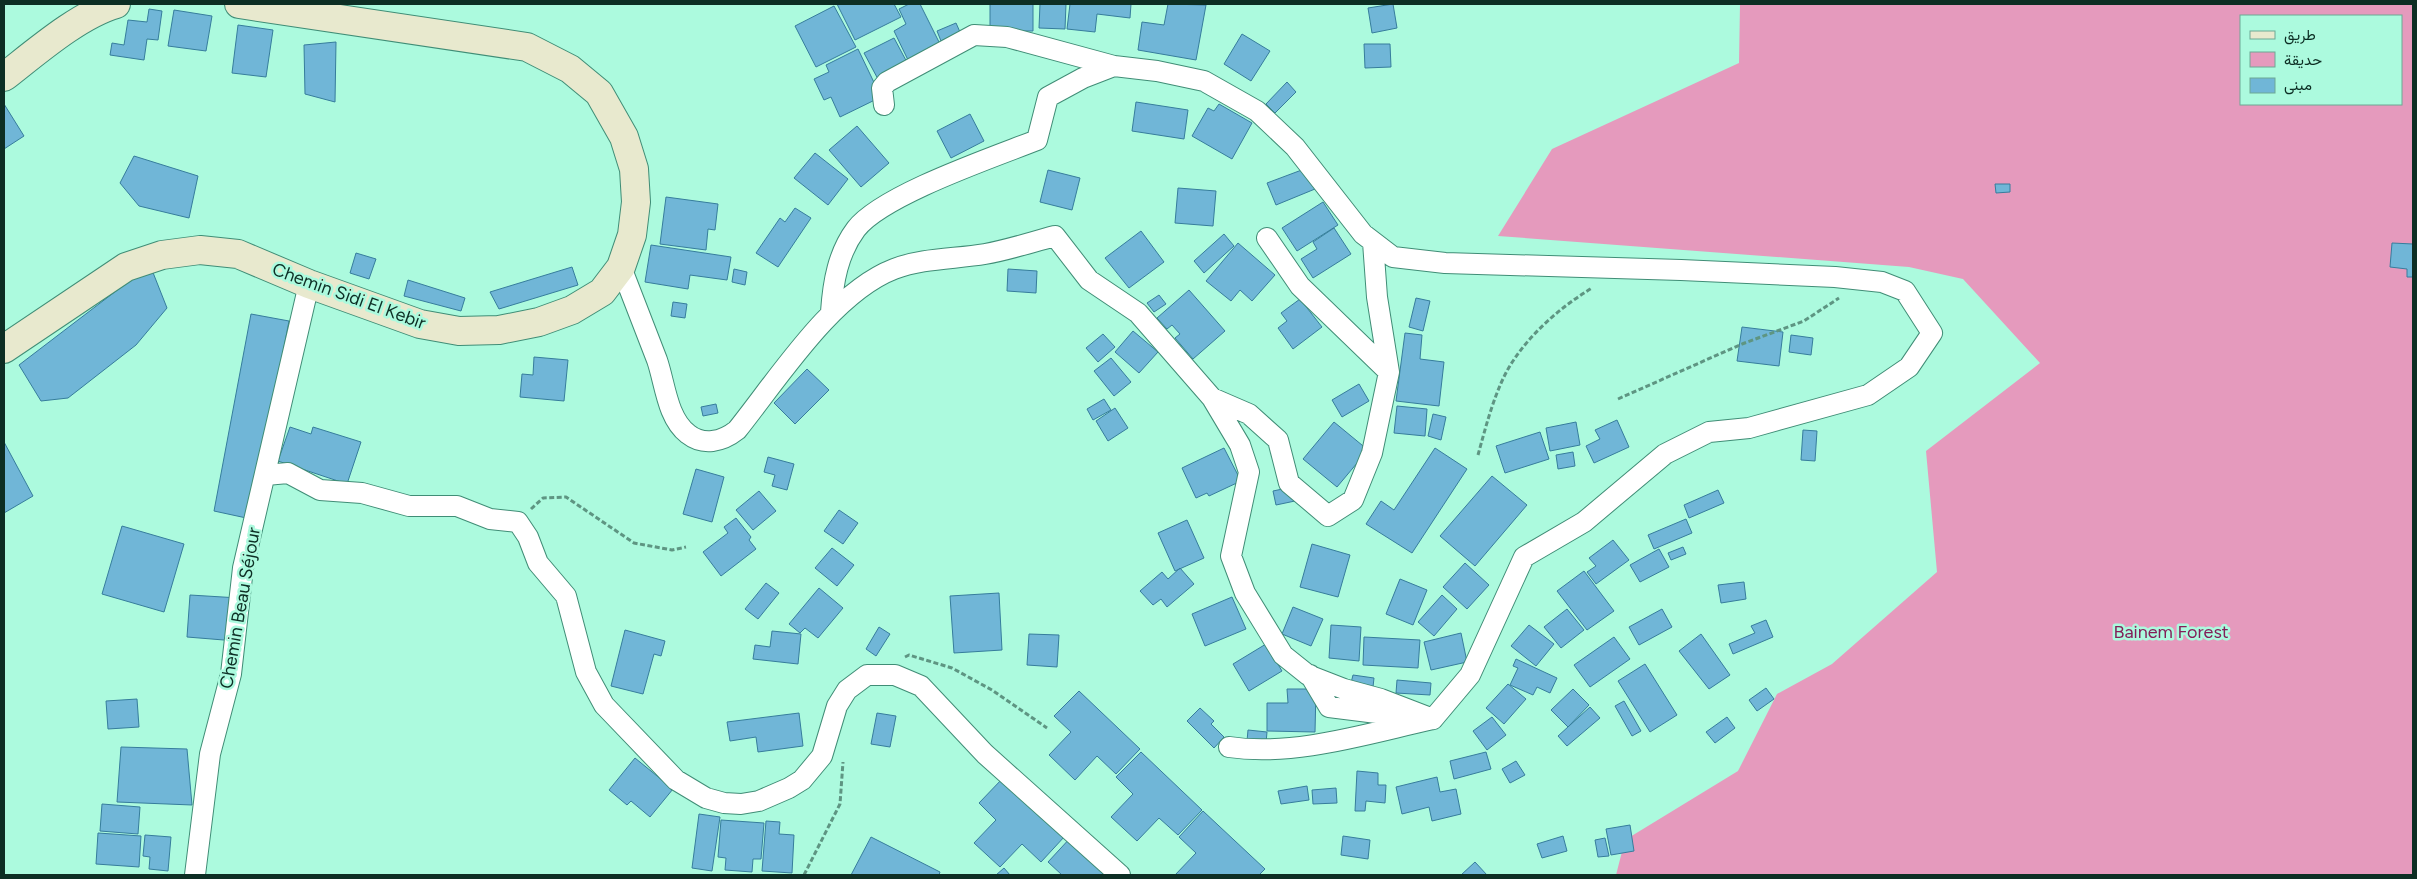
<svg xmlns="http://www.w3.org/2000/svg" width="2417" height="879" viewBox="0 0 2417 879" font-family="Figtree,Vazirmatn,sans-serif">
	<rect width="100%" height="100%" fill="#acfade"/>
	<!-- green -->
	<path fill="#e59abd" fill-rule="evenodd" d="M1740 4H2413V875H1616L1625 840 1738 771 1777 694 1832 664 1937 572 1926 451 2040 363 1963 279 1909 267 1498 236 1552 149 1739 63ZM2241 16H2401V104H2241Z"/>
	<!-- building -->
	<path fill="#70b6d7" stroke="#367d9c" d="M837 4H894L901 17 855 40Z
		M909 4H920L940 44 908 60 894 31 906 24 899 9Z
		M990 4H1033V31H990Z
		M1040 4H1066L1065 29 1039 28Z
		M1070 4H1131L1130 18 1097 14 1095 32 1067 29Z
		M1168 4 1206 5 1196 60 1138 50 1142 22 1164 25Z
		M1393 4 1397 28 1372 33 1368 8Z
		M834 6 856 47 816 67 795 26Z
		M149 9 162 11 158 40 147 39 144 60 110 55 112 43 124 45 128 20 147 22Z
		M174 10 212 16 206 51 168 46Z
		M956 23 960 32 941 41 937 31Z
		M238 25 273 30 266 77 232 73Z
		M1242 34 1270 51 1251 81 1224 64Z
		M894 38 909 66 879 81 864 53Z
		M336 42 335 102 305 94 304 45Z
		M1364 44H1390L1391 67 1365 68Z
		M858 49 881 97 840 117 831 97 824 100 814 79 829 72 826 65Z
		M1287 82 1296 92 1275 113 1266 104Z
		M1136 102 1188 110 1184 139 1132 131Z
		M4 104 24 136 4 149Z
		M1219 104 1252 123 1232 159 1192 136 1208 108 1214 111Z
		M970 114 984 141 951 158 937 131Z
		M857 126 889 163 861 187 829 150Z
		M815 153 848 179 828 205 794 178Z
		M134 156 198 176 189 218 139 206 120 183Z
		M1307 168 1315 189 1276 205 1267 183Z
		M1048 170 1080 178 1072 210 1040 202Z
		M1995 184H2010V192L1996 193Z
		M1178 188 1216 191 1213 226 1175 223Z
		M666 197 718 204 715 230 708 229 706 250 660 244Z
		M1323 202 1338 225 1297 251 1282 228Z
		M795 208 811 218 778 267 756 253 780 218 785 222Z
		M1334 228 1351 254 1313 278 1301 259 1317 249 1313 242Z
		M1141 231 1164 262 1129 288 1105 258Z
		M1224 234 1234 246 1204 273 1194 261Z
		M1238 243 1275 275 1252 301 1240 290 1231 301 1206 281Z
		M2392 243 2413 244V277H2407V269L2390 267Z
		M651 245 731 257 727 280 690 275 688 289 645 282Z
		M356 253 376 259 369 279 350 273Z
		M150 265 167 308 136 345 68 398 41 401 19 365Z
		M572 267 578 285 499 309 490 292Z
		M734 269 747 272 745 285 732 282Z
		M1008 269 1037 271 1036 293 1007 291Z
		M408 280 465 298 461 311 404 296Z
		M1189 290 1225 331 1193 359 1175 338 1180 334 1172 325 1167 329 1157 318Z
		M1159 295 1166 304 1154 312 1147 303Z
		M1416 298 1430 301 1423 331 1409 327Z
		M1300 299 1322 327 1293 349 1278 328 1287 321 1281 313Z
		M673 302 687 304 685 318 671 316Z
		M251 314 289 321 251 519 214 511Z
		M1742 327 1783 332 1779 366 1737 361Z
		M1133 331 1158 352 1139 373 1115 352Z
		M1405 333 1422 335 1420 359 1444 362 1439 406 1396 401Z
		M1103 334 1115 347 1098 362 1086 348Z
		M1791 335 1813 338 1811 355 1789 352Z
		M534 357 568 360 564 401 520 397 522 374 533 375Z
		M1111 358 1131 382 1114 396 1094 371Z
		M807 369 829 390 795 424 774 403Z
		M1359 384 1369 401 1342 417 1332 400Z
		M1104 399 1111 410 1093 420 1087 409Z
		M716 404 718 413 703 416 701 407Z
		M1397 406 1427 409 1425 436 1394 433Z
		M1115 408 1128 428 1108 441 1096 421Z
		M1433 414 1446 417 1441 440 1428 436Z
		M1617 420 1629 447 1594 463 1586 446 1600 439 1595 430Z
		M1334 422 1368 450 1337 487 1303 459Z
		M1576 422 1580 445 1550 451 1546 428Z
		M290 427 311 434 313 427 361 442 347 484 278 461Z
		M1803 430 1817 431 1815 461 1801 460Z
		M1540 432 1549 459 1505 473 1496 446Z
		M4 442 33 496 4 513Z
		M1224 448 1241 481 1209 496 1207 493 1196 498 1182 468Z
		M1435 448 1467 469 1412 553 1366 524 1381 501 1394 510Z
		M1573 452 1575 466 1558 469 1556 455Z
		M768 457 794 464 787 490 772 486 775 475 764 472Z
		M696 469 724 477 712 522 683 514Z
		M1492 476 1527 505 1475 566 1440 536Z
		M1292 487 1295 501 1276 505 1273 491Z
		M1718 490 1724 503 1689 518 1684 505Z
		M759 491 776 511 753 530 736 510Z
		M839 510 858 523 843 544 824 531Z
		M736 518 751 537 749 540 756 549 721 576 703 552 728 533 724 527Z
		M1686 519 1692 533 1654 549 1648 535Z
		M1187 520 1204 558 1175 571 1158 533Z
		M122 526 184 544 164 612 102 594Z
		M1613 540 1629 560 1596 584 1587 572 1596 566 1589 558Z
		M1312 544 1350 555 1338 597 1300 587Z
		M1683 547 1686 554 1671 560 1668 553Z
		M832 548 854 565 837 586 815 568Z
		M1659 549 1669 567 1640 582 1630 565Z
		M1465 563 1489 585 1467 609 1443 587Z
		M1180 568 1194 584 1167 607 1161 599 1153 605 1140 591 1162 572 1168 579Z
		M1584 571 1614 611 1587 630 1557 591Z
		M1400 579 1427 590 1413 625 1386 614Z
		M1744 582 1746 599 1721 603 1718 585Z
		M766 583 779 593 758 619 745 609Z
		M819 588 843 608 818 638 805 628 800 633 789 624Z
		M999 593 1002 650 954 653 950 596Z
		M190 595 239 598 236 641 187 637Z
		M1442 595 1457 609 1434 636 1418 622Z
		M1232 597 1246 629 1205 646 1192 614Z
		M1293 607 1323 619 1311 646 1282 634Z
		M1567 609 1584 630 1561 648 1544 627Z
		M1662 609 1672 627 1639 645 1629 627Z
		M1766 620 1773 637 1733 654 1729 644 1755 633 1751 626Z
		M1331 625 1361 627 1359 661 1329 658Z
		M1529 625 1554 644 1536 666 1511 646Z
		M879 627 890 634 876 656 866 649Z
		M625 630 665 641 661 656 654 654 643 694 611 686Z
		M772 631 801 634 798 664 753 659 755 645 770 647Z
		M1461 633 1467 662 1431 670 1424 642Z
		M1029 634 1059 635 1057 667 1027 665Z
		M1701 634 1730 675 1709 689 1679 651Z
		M1364 637 1420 640 1418 668 1363 665Z
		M1614 637 1630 659 1590 687 1574 665Z
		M1266 644 1282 671 1249 691 1233 664Z
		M1516 659 1557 678 1550 693 1537 687 1533 695 1510 685 1518 668 1513 666Z
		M1645 664 1677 715 1650 732 1618 681Z
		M1353 675 1374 678 1373 687 1351 683Z
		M1397 680 1431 683 1430 695 1396 693Z
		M1508 684 1526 699 1504 724 1486 708Z
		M1766 688 1774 699 1757 711 1749 700Z
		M1287 689H1316L1315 732 1267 731V703H1288Z
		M1573 689 1589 705 1568 727 1551 710Z
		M1079 691 1140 749 1116 774 1097 756 1075 780 1049 755 1071 732 1054 716Z
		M137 699 139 727 108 729 106 701Z
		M1624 701 1641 731 1632 736 1615 706Z
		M1590 707 1600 718 1567 746 1558 736Z
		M1200 708 1214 721 1211 724 1224 737 1214 748 1187 721Z
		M799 713 803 746 758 752 756 737 730 741 727 722Z
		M877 713 896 716 890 747 871 744Z
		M1492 717 1506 735 1487 750 1473 731Z
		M1727 717 1735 728 1715 743 1706 732Z
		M1248 730 1267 732 1266 743 1247 741Z
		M121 747 187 749 192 805 117 802Z
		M1141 752 1202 810 1178 835 1159 818 1137 841 1111 817 1133 794 1116 777Z
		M1486 752 1491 769 1454 779 1450 761Z
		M635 758 673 789 650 817 631 801 627 805 609 790Z
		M1516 761 1525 775 1510 783 1502 769Z
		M1357 771 1378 773V785H1386L1385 803 1366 801 1365 811H1355Z
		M1437 777 1440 792 1456 789 1461 814 1432 821 1429 807 1402 814 1396 787Z
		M1003 778 1065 836 1041 862 1022 844 1000 867 974 843 996 820 979 803Z
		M1307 786 1309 800 1281 804 1278 791Z
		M1336 788 1337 803 1313 804 1312 790Z
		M102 804 140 807 138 834 100 831Z
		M1203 811 1265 869 1259 875H1175L1196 853 1179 837Z
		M699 814 720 817 712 871 692 868Z
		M721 820 764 823 761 859H753L752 872 725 870 726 858 718 857Z
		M766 821 780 822 779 834 794 835 792 873 762 871Z
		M1630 825 1634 851 1611 855 1606 829Z
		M98 833 141 836 139 867 96 864Z
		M145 835 171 837 168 871 149 869 150 857 143 856Z
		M1072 836 1113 875H1062L1048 862Z
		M1343 836 1370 840 1368 859 1341 855Z
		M1563 836 1567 851 1542 858 1537 844Z
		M871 837 940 872 939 875H851Z
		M1605 838 1609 856 1598 857 1595 840Z
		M1475 862 1487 875H1461Z
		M1004 868 1010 875H996Z"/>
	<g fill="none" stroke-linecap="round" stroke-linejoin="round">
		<defs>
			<path id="street" d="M884 105 882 88 887 82 974 35 1007 37 1114 66
				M1267 238 1300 286 1389 372
				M621 267C633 298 645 329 657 360 665 383 667 418 688 434 703 446 722 442 737 430 778 379 832 293 894 269 922 258 955 259 985 254 1008 250 1032 242 1055 236L1089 280 1138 313 1212 398 1240 445 1249 472 1231 556 1245 593 1283 655 1308 675 1344 689 1381 699 1433 719 1470 675 1524 557 1584 522 1665 454 1709 432 1749 428 1868 395 1909 367 1932 333 1905 291 1882 282 1835 277 1681 270 1445 263 1393 257 1363 234 1295 147 1257 111 1204 81 1157 71 1114 66 1083 78 1048 97 1037 140C994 157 882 195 856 229 838 253 833 282 831 312
				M1212 398 1249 414 1278 440 1289 483 1328 516 1353 500 1372 453 1389 372 1377 297 1373 242
				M266 475 288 473 320 490 362 493 409 506H457L490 519 518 522 528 537 538 563 566 596 586 672 604 705 676 780 706 798 724 803 741 804 759 801 789 788 802 780 822 756 837 706 847 690 867 675H895L921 686 985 754 1120 875
				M1310 675 1329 707 1409 717
				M1229 747C1294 757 1369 733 1433 719
				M195 875 210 754 231 674 243 568 309 284"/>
			<path id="secondary" d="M4 77C35 53 78 15 116 4
				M4 349 126 267 162 255 200 250 238 254 309 284 420 324 459 331 499 330 539 322 572 310 602 292 621 267 632 235 636 202 634 169 624 137 599 93 570 69 527 47 239 4"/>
		</defs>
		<!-- street casing -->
		<use href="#street" stroke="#408d76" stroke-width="22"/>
		<!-- secondary casing -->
		<use href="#secondary" stroke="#408d76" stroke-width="30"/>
		<!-- path -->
		<path stroke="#5e9582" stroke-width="3" stroke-dasharray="5 2.5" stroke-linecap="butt" d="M1618 399 1742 344 1804 321 1839 298
			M1478 455C1486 426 1496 386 1513 361 1532 332 1562 306 1592 288
			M531 509 543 498 566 497 634 543 672 550 686 547
			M905 657 909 655 952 668 992 690 1047 728
			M804 875 840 804 843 762"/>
		<!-- street -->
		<use href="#street" stroke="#fff" stroke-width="20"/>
		<!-- secondary -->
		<use href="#secondary" stroke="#e8e9ce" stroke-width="28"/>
	</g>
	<g text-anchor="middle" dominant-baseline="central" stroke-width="5" stroke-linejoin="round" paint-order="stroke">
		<!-- street labels -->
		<g font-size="18" fill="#0d2e24" stroke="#acfade">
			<text transform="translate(349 296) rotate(20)">Chemin Sidi El Kebir</text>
			<text transform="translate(240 608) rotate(-80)">Chemin Beau Séjour</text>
		</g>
		<!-- park labels -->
		<g font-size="18" fill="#831f58" stroke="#acfade">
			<text x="2171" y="632">Bainem Forest</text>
		</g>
	</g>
	<!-- border -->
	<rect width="2417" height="879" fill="none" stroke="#0d2e24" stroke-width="10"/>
	<!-- legend -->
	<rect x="2240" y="15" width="162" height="90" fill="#acfade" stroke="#6ca894"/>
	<rect x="2250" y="31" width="25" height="8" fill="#e8e9ce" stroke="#6ca894"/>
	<text x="2284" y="40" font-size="15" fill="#0d2e24">طريق</text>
	<rect x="2250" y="52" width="25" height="15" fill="#e59abd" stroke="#6ca894"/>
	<text x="2284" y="65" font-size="15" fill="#0d2e24">حديقة</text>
	<rect x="2250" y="78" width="25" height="15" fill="#70b6d7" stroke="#6ca894"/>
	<text x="2284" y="90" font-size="15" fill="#0d2e24">مبنى</text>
</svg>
